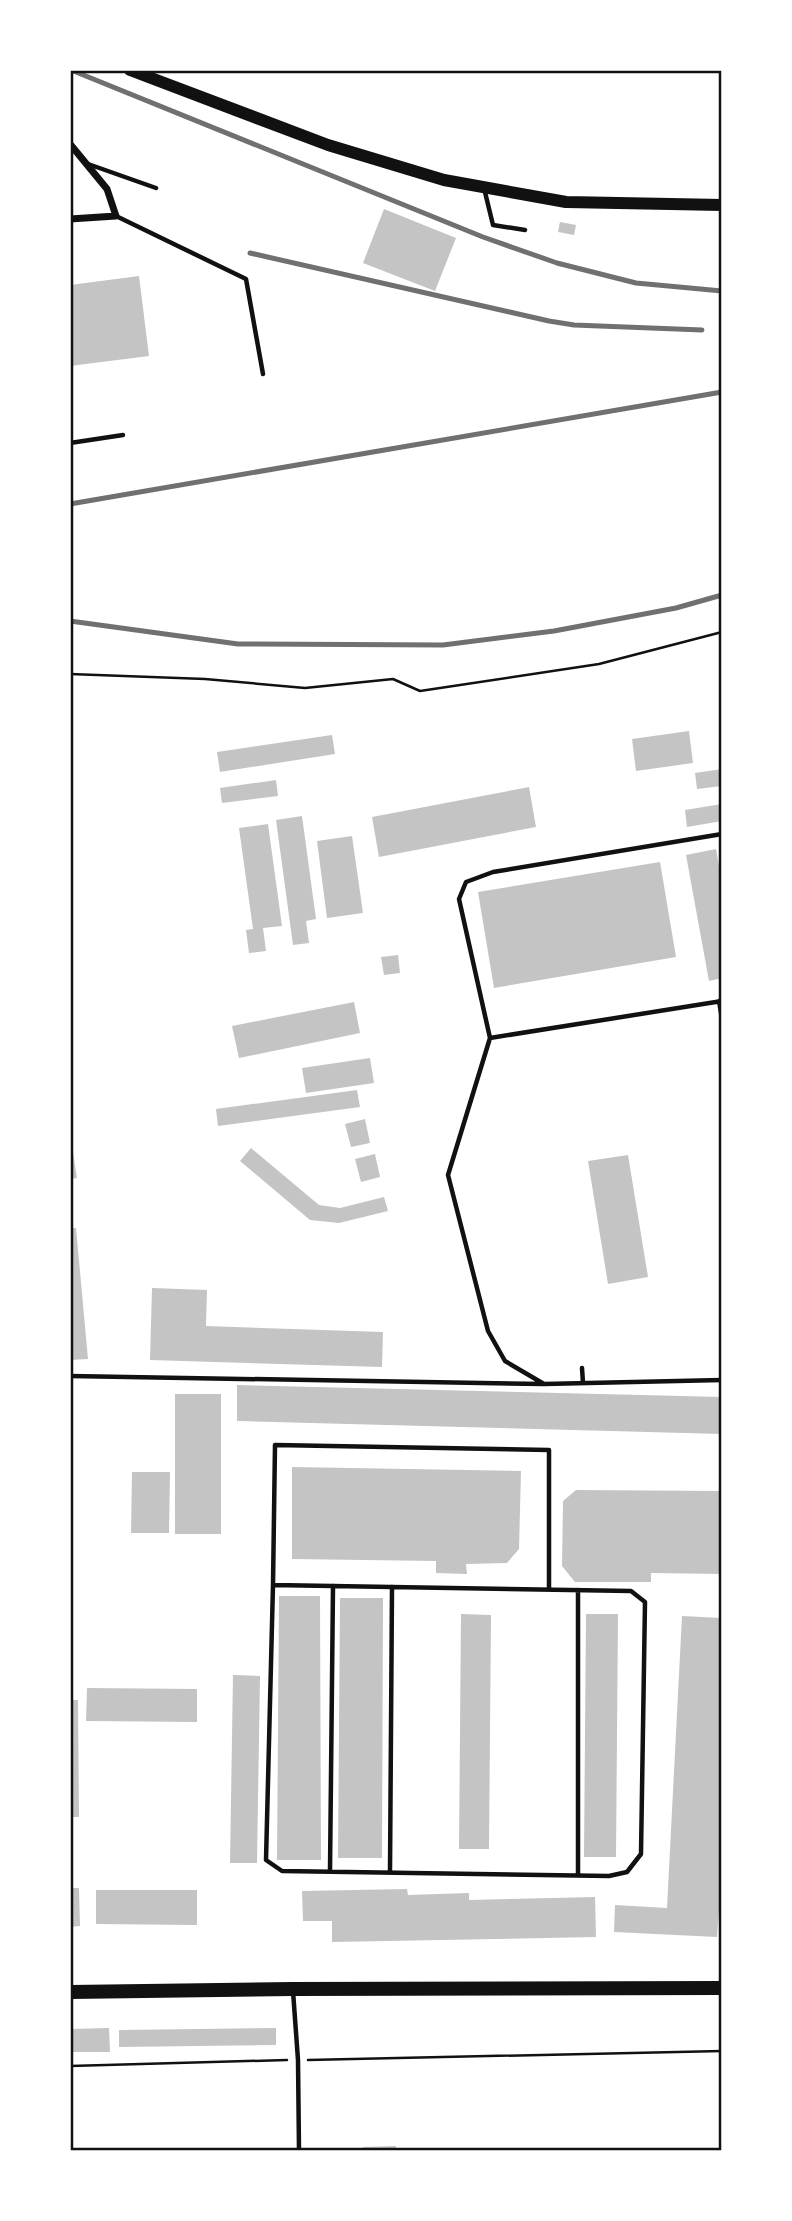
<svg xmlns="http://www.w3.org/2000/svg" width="792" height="2221" viewBox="0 0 792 2221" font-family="Arial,sans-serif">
	<rect width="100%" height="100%" fill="#fff"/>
	<!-- building -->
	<path fill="#c4c4c4" d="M384 209 456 238 435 291 363 263Z
		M560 222 576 225 574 235 558 232Z
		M139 276 149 356 70 366V285Z
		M689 731 693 763 636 771 632 739Z
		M332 735 335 754 220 772 217 752Z
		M722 769V786L697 789 695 773Z
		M276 780 278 796 222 803 220 788Z
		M529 787 536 827 379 857 372 817Z
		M722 804V821L687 827 685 810Z
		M302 816 316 919 306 921 309 943 293 945 276 820Z
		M268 824 282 926 263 928 266 951 249 953 246 930 253 929 239 828Z
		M352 836 363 913 327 918 317 841Z
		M716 849 722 884V978L709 981 686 855Z
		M660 862 676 957 494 988 478 892Z
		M398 955 400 973 384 975 381 957Z
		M354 1002 360 1033 239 1058 232 1026Z
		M370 1058 374 1083 306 1093 302 1068Z
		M357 1090 360 1107 218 1126 216 1109Z
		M365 1119 370 1143 351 1147 345 1124Z
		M70 1133 77 1178 70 1179Z
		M251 1148 319 1205 340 1208 384 1197 388 1211 339 1223 310 1220 240 1161Z
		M375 1154 380 1177 361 1182 355 1159Z
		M628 1155 648 1277 608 1284 588 1161Z
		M70 1228H76L88 1359 70 1360Z
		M152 1288 207 1290 206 1326 383 1332 382 1367 150 1360Z
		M237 1385 722 1397V1434L237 1421Z
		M175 1394H221V1534H175Z
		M292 1467 521 1471 519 1549 507 1563 466 1564 467 1574 436 1573V1561L292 1559Z
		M132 1472H170L169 1533H131Z
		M576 1490 722 1491V1574L651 1573V1582H575L562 1566 563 1501Z
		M279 1596H320L321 1860H277Z
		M340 1598H383L382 1858H338Z
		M461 1614 491 1615 489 1849H459Z
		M586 1614H618L616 1857H584Z
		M682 1616 722 1618V1910H719L717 1937 614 1932 615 1905 667 1908Z
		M233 1675 260 1676 257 1863H230Z
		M87 1688 197 1689V1722L86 1721Z
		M70 1700H78L79 1817H70Z
		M70 1888H79L80 1926 70 1927Z
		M407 1889 408 1895 469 1893V1900L595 1897 596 1937 332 1942V1921H303L302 1891Z
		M96 1890H197V1925L96 1924Z
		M109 2028 110 2052H70V2029Z
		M276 2028V2045L119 2047V2030Z
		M396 2146V2151H363V2147Z"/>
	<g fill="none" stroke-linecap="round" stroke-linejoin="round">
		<!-- path -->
		<path stroke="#111" stroke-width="2.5" d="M70 674 205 679 305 688 393 679 420 691 599 664 722 632
			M308 2060 722 2051
			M70 2066 287 2060"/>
		<!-- service -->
		<path stroke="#111" stroke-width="4.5" d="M88 164 156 188
			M484 188 493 225 525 230
			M116 216 246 279 263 374
			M70 443 123 435
			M719 1001 722 1019
			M490 1038 722 1001
			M582 1368 583 1383
			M70 1376 544 1384 722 1380
			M544 1384 505 1361 488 1331 448 1175 490 1038 459 899 466 882 493 872 722 834
			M273 1585 631 1591 645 1602 641 1854 627 1872 609 1876 282 1871 266 1860Z
			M273 1585 275 1445 549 1450V1589
			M578 1590V1875
			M330 1871 333 1586
			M390 1872 392 1587
			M293 1991 298 2060 299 2151"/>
		<!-- minor -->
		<path stroke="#111" stroke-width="7" d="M70 144 107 189 116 216 70 219"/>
		<!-- secondary -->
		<path stroke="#111" stroke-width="12" d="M130 70 328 145 444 180 566 202 722 205"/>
		<!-- primary -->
		<path stroke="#111" stroke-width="14" d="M70 1992 293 1989 722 1988"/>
		<!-- rail -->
		<path stroke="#707070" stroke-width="5" d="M71 70 483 237 557 263 636 283 722 291
			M250 253 549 321 574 325 702 330
			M70 504 722 392
			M70 621 238 644 443 645 554 631 676 608 722 595"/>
	</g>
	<!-- border -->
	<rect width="792" height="2221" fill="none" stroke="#ffffff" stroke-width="144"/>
	<rect x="72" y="72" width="648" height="2077" fill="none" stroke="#111" stroke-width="2.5"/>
</svg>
